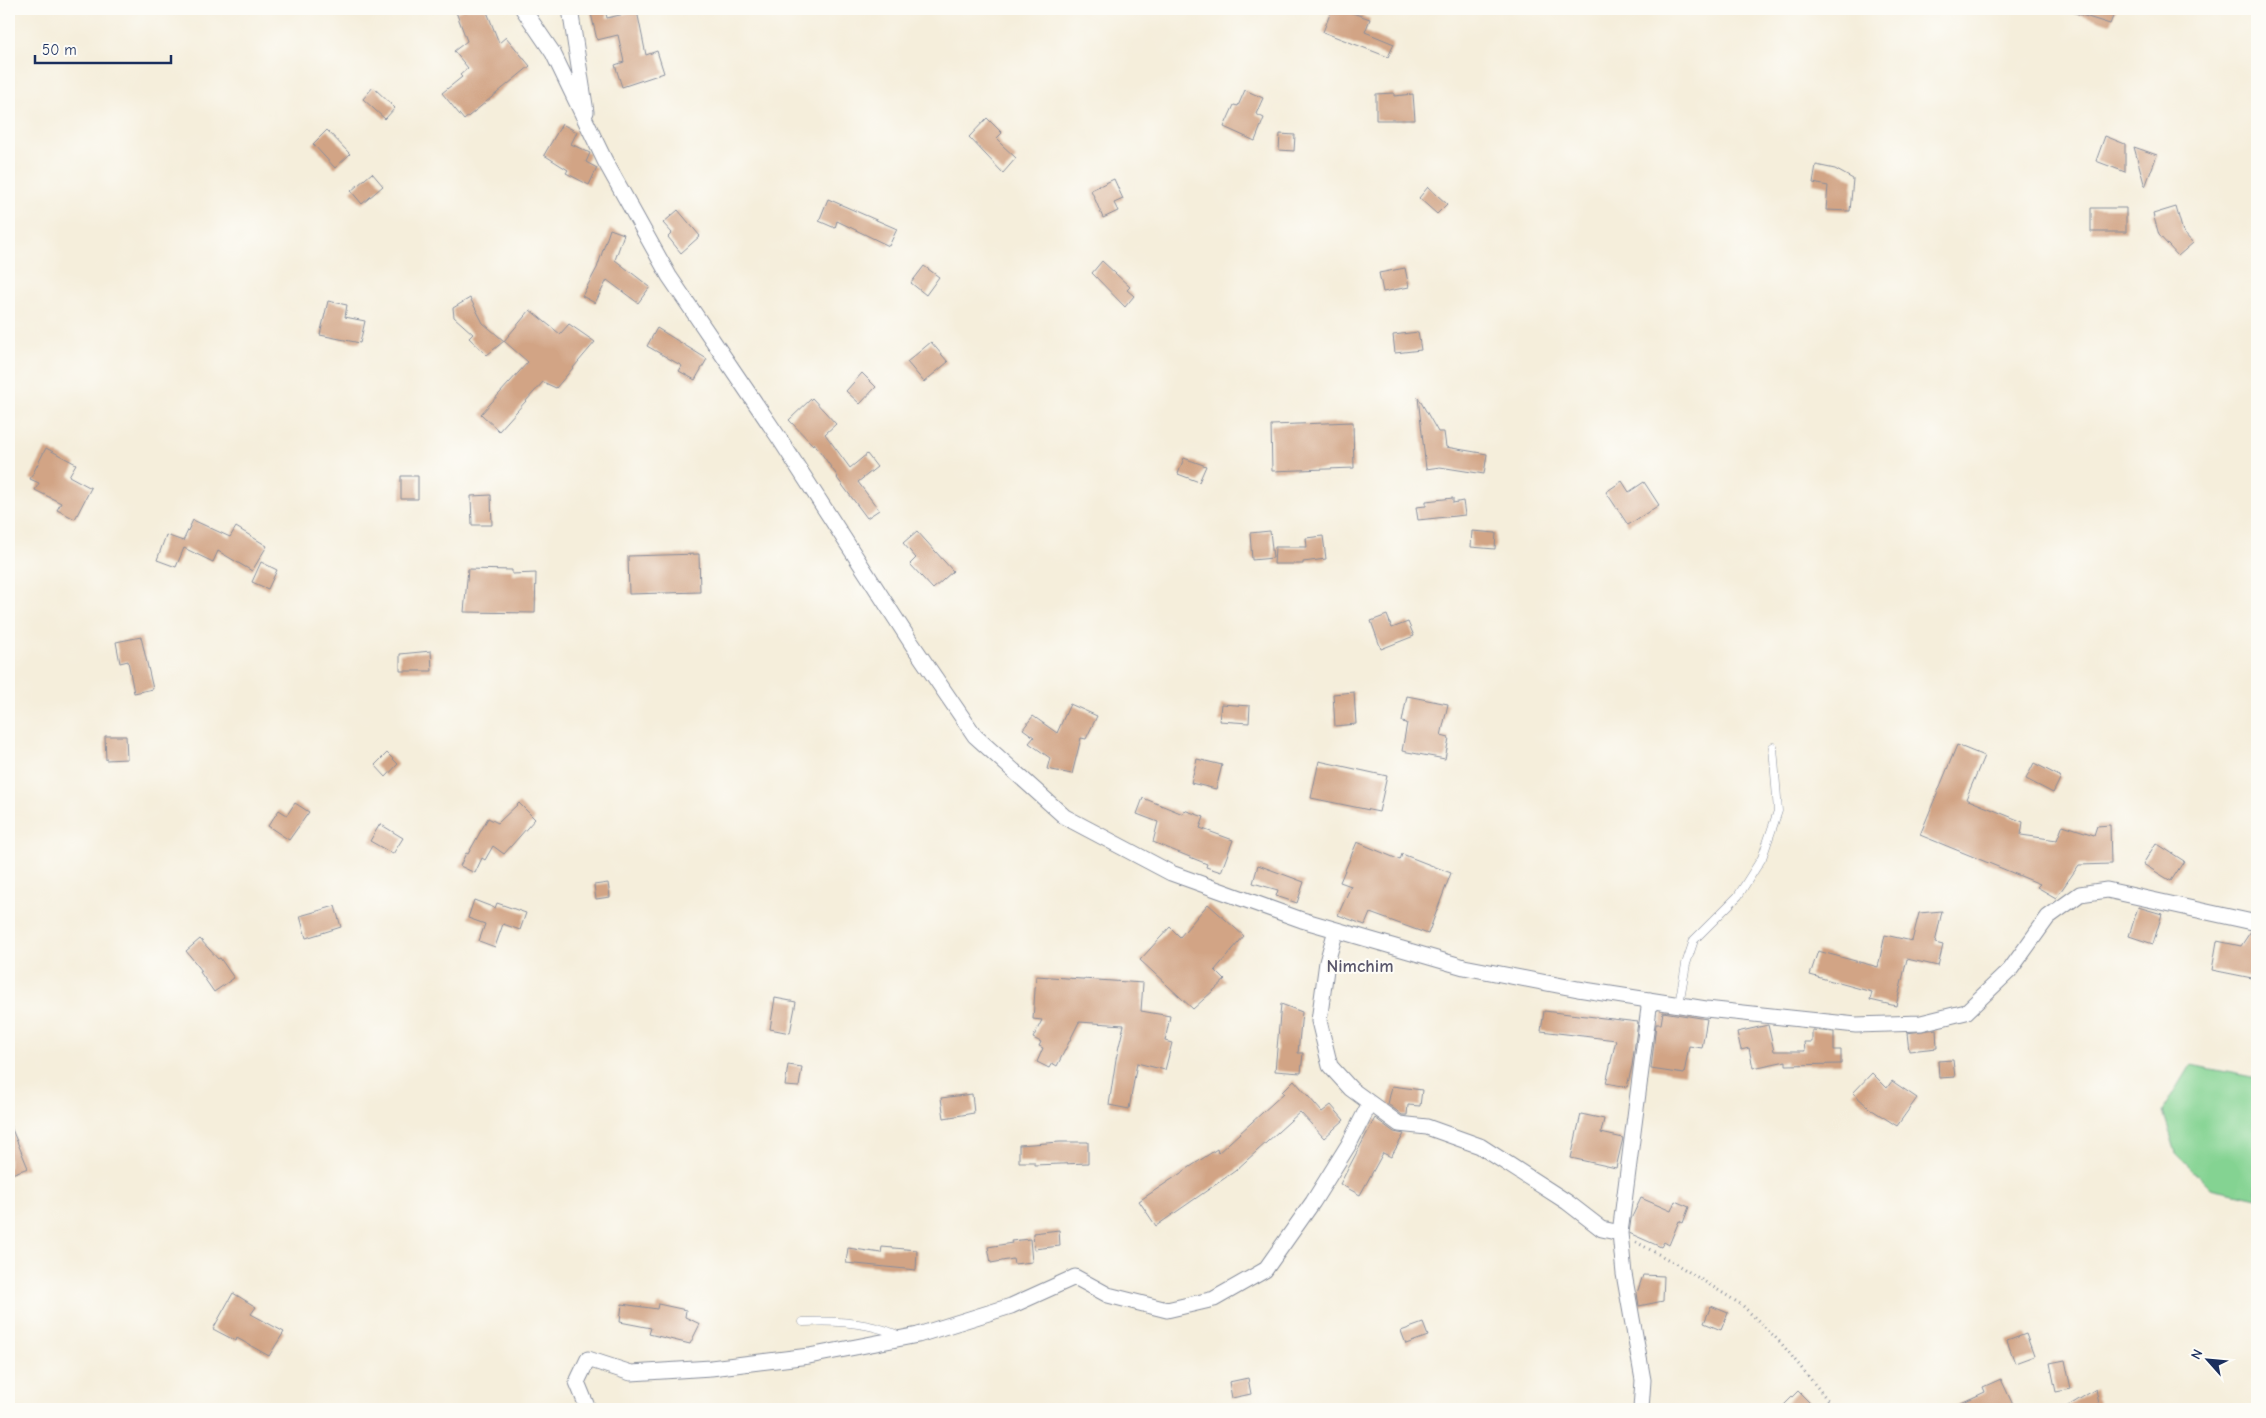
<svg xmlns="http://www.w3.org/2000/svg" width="2266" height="1418" viewBox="0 0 2266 1418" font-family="'Comic Neue',sans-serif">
	<rect width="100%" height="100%" fill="#fdfcf7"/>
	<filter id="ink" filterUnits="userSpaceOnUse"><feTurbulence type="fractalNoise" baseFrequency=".02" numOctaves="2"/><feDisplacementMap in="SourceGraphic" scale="10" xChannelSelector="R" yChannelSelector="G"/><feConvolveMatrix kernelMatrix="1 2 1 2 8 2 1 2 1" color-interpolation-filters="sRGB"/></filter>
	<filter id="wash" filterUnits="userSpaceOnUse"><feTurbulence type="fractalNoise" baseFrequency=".0096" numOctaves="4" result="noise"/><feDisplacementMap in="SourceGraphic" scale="20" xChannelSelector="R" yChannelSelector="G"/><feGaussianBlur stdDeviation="1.12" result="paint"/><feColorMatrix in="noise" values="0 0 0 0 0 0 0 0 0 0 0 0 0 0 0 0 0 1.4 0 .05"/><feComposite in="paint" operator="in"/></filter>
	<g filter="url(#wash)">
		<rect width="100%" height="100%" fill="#f5eedb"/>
		<!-- green -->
		<path fill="#84d392" stroke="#508178" d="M2191 1065 2257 1078V1198L2211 1188 2176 1153 2163 1111Z"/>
		<g id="blocks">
			<!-- building -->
			<path fill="#d2a485" d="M465 9H486L499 43 506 37 530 66 464 120 442 93 462 77 460 75 468 68 454 51 467 41 456 12Z
				M590 9H605L607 18 637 11 646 55 657 51 664 73 622 87 615 65 624 62 618 35 597 40Z
				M1332 9H1341L1370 19 1365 32 1394 44 1388 57 1323 32Z
				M2073 9H2116L2110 24 2072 12Z
				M373 87 395 108 385 119 363 99Z
				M1245 90 1263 98 1256 114 1264 118 1255 141 1224 127 1234 105 1238 106Z
				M1394 93V96L1413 94 1415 120H1376V94Z
				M987 118 1002 133 997 138 1001 142 1000 143 1016 158 1003 173 969 137Z
				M562 124 577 132 571 144 590 153 586 162 597 168 589 185 566 173 568 170 544 155Z
				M327 130 350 154 335 168 313 144Z
				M1280 134 1295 135 1294 151 1279 150Z
				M2105 136 2125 144V172L2096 161Z
				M2134 147 2157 155 2145 187Z
				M1816 165 1835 169 1853 179 1850 211 1826 210 1828 186 1813 183Z
				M372 173 383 186 362 204 351 191Z
				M1114 179 1123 199 1114 203 1118 211 1103 218 1091 190Z
				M1428 187 1447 204 1437 214 1419 198Z
				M828 199 897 229 889 246 837 221 835 228 819 221Z
				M2176 207 2183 232 2193 243 2178 256 2159 235 2153 214Z
				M2091 208H2126V232H2091Z
				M678 210 700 236 681 253 668 237 672 233 663 223Z
				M610 229 624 234 615 260 650 287 638 303 607 280 595 303 582 296 597 268Z
				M1102 261 1130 287 1127 290 1134 296 1125 307 1092 273Z
				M924 266 939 277 926 295 911 283Z
				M1405 268 1409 287 1383 292 1379 273Z
				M470 298 483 323 504 341 530 310 560 334 569 324 595 342 556 388 543 382 499 431 481 414 528 362 504 341 487 355 469 338 473 334 454 317 453 308Z
				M328 301 347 305 345 317 365 321 360 343 320 335Z
				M657 328 707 359 695 380 679 371 682 366 647 346Z
				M1418 332 1421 350 1395 353 1393 335Z
				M931 342 948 362 924 382 907 362Z
				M862 373 876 387 860 404 846 391Z
				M1418 397 1438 432H1444L1446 447 1487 454 1484 474 1440 467 1426 469Z
				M812 398 836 424 825 434 850 468 867 454 877 467 858 482 879 510 867 518 837 478 838 477 814 443 813 445 789 420Z
				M1353 422 1354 468 1272 471 1271 425Z
				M46 448 76 464 69 476 91 488 75 519 57 510 61 503 35 490 39 483 30 479Z
				M1184 458 1206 466 1199 482 1178 474Z
				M401 476H418V499H401Z
				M1622 481 1629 492 1644 482 1659 505 1628 525 1606 492Z
				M491 495 492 525H472L471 496Z
				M1453 498V503L1463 501 1465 515 1418 520 1416 507 1426 506V501Z
				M193 520 230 537 236 527 267 546 252 571 218 551 213 562 184 548 176 567 157 560 166 535 183 541Z
				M917 531 953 571 933 589 910 564 916 558 903 543Z
				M1270 531 1273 558 1252 560 1250 533Z
				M1472 531 1496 533 1495 549 1471 547Z
				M1323 536 1326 559 1303 562V564H1274L1275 547H1307L1306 538Z
				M699 554 700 592 629 594 628 556Z
				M261 562 277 570 268 589 252 582Z
				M468 569 512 570V574L536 573 535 613 464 612Z
				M1387 615 1392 628 1408 622 1414 636 1381 649 1371 621Z
				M141 637 153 689 134 693 128 661 120 663 116 642Z
				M431 651 432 671H400V654Z
				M1354 692 1356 724 1335 726 1333 694Z
				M1407 696 1448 704 1441 736 1449 738 1445 759 1402 751 1407 723 1402 722Z
				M1070 704 1097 716 1086 739 1081 738 1072 774 1047 769 1050 758 1029 743 1034 737 1023 729 1033 716 1057 733Z
				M1221 704 1250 706 1249 723 1219 721Z
				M105 736H126L127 759 106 760Z
				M1957 745 1984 756 1966 799 2023 822 2021 835 2057 840 2063 825 2094 835 2097 826 2110 825 2111 864 2079 865 2056 898 2037 887 2040 884 1920 835Z
				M387 753 398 764 386 777 375 765Z
				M1197 759 1222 765 1216 789 1191 783Z
				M1319 761 1387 776 1379 812 1311 798Z
				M2034 763 2061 777 2053 793 2026 779Z
				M1143 798 1183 814 1184 810 1204 817 1200 828 1233 840 1221 872 1206 867 1207 864 1153 842 1158 822 1137 814Z
				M295 803 309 812 289 840 268 826 279 810 287 815Z
				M519 803 535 819 504 854 493 846 485 860 482 858 475 873 460 866 466 853 468 854 488 818 498 823Z
				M380 824 403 838 393 854 370 841Z
				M1357 842 1400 860 1402 854 1451 873 1428 934 1370 913 1365 925 1338 915 1351 886 1340 882Z
				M2156 843 2184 861 2171 881 2143 864Z
				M1258 865 1304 882 1297 903 1276 896 1278 890 1253 883Z
				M608 883 610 897 596 899 594 885Z
				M474 900 495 908 497 903 526 913 520 930 503 924 495 947 479 941 485 924 468 918Z
				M1208 904 1244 936 1215 970 1225 980 1193 1009 1140 960 1170 927 1180 937Z
				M335 906 341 927 306 938 300 916Z
				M2138 907 2162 914 2153 944 2129 936Z
				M1942 911 1935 943 1943 945 1938 966 1907 959 1896 1006 1870 1000 1872 992 1810 975 1818 951 1878 967 1885 935 1912 941 1919 913Z
				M2251 931 2257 932V979L2212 970 2217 941 2241 946Z
				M200 939 218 959 220 958 234 978 214 992 200 972 202 971 186 951Z
				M1036 976 1143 983 1141 1011 1170 1016 1165 1041 1172 1043 1165 1070 1137 1063 1129 1109 1109 1105 1116 1059 1124 1025 1079 1022 1057 1066 1052 1063 1049 1068 1037 1062 1043 1048 1039 1046 1041 1042 1033 1038 1042 1020 1033 1019Z
				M775 998 796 1002 790 1033 770 1029Z
				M1281 1004 1302 1012 1298 1053H1303L1301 1073 1275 1071Z
				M1544 1011 1638 1022 1632 1066 1627 1087 1606 1083 1616 1040 1541 1031Z
				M1663 1012 1707 1019 1702 1048 1689 1046 1684 1074 1651 1069 1656 1024H1661Z
				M1768 1025 1774 1051H1805L1804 1042H1812V1030L1834 1032V1050H1841V1064L1786 1065V1061L1753 1068 1749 1048 1741 1050 1737 1032Z
				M1936 1029 1937 1048 1909 1051 1907 1033Z
				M1953 1060 1955 1077 1939 1078 1938 1061Z
				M788 1065 802 1067 799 1087 785 1086Z
				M1872 1073 1887 1088 1892 1081 1917 1098 1897 1126 1869 1108 1853 1093Z
				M1294 1080 1322 1112 1331 1105 1344 1120 1324 1138 1300 1112 1235 1171 1156 1226 1139 1201 1217 1149 1218 1153 1284 1093 1282 1092Z
				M1392 1086 1422 1090 1420 1106 1408 1105 1407 1115H1402L1388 1104Z
				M972 1094 974 1113 944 1118 941 1098Z
				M1581 1114 1604 1119 1601 1133 1623 1138 1616 1168 1571 1158Z
				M1375 1118 1394 1132 1404 1134 1391 1157 1383 1153 1360 1195 1340 1184Z
				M9 1122 28 1168 9 1175Z
				M1060 1142H1088V1163L1034 1165V1162H1019V1145Z
				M1641 1198 1671 1211 1675 1201 1689 1207 1683 1223 1679 1221 1669 1245 1664 1242 1661 1247 1629 1233 1631 1219Z
				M1059 1230 1060 1246 1034 1249 1033 1233Z
				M1030 1239 1032 1262 1014 1264 1013 1259 991 1263 988 1247 1012 1243 1011 1241Z
				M882 1247 917 1250 916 1270 846 1263 848 1248 881 1253Z
				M1643 1275 1664 1276 1663 1301 1639 1306 1637 1293Z
				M233 1293 256 1307 251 1314 284 1332 269 1356 237 1338 236 1341 213 1329Z
				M622 1304 657 1309 658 1304 686 1310 685 1317 700 1324 690 1344 649 1334 651 1328 620 1322Z
				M1711 1306 1728 1313 1721 1330 1704 1323Z
				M1423 1323 1428 1336 1406 1344 1401 1331Z
				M2026 1334 2034 1356 2015 1363 2007 1341Z
				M2065 1360 2071 1389 2056 1392 2050 1363Z
				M1248 1378 1251 1394 1232 1398 1229 1382Z
				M2001 1379 2013 1405 2003 1409H1948L1985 1392 1983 1387Z
				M2096 1389 2100 1409H2063Z
				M1798 1391 1816 1409H1780Z"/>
		</g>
	</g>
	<g filter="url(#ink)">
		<use href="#blocks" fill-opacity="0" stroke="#888e9c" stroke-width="1"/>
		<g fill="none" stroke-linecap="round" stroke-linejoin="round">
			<defs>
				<path id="lane" d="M1679 1004 1686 964 1694 940 1738 896 1762 858 1778 811 1773 747
					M803 1322C837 1320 872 1322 902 1337"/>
				<path id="street" d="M523 9 553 53 605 161 669 276 779 438 912 644 975 736 1065 817 1171 873 1302 920 1464 967 1578 989 1706 1009 1856 1025 1921 1023 1966 1012 2010 970 2048 917 2080 894 2107 890 2257 923
					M570 9 586 112
					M1336 930 1327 962 1319 1021 1330 1066 1351 1089 1399 1124 1427 1127 1480 1146 1567 1202 1602 1229 1620 1233
					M588 1409 577 1382 588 1359 631 1373 711 1368 809 1356 918 1335 1011 1306 1075 1277 1108 1295 1167 1310 1214 1299 1265 1270 1313 1202 1349 1144 1370 1103
					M1641 1409 1643 1380 1624 1274 1620 1233 1650 1000"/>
			</defs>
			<!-- lane casing -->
			<use href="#lane" stroke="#888e9c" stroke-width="9"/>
			<!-- street casing -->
			<use href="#street" stroke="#888e9c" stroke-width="17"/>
			<!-- path -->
			<path stroke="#888e9c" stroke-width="3" stroke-dasharray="1 4" stroke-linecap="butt" d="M1636 1242 1673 1262 1742 1305 1781 1343 1835 1409"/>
			<!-- lane -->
			<use href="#lane" stroke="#fff" stroke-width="8"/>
			<!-- street -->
			<use href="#street" stroke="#fff" stroke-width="15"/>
		</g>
	</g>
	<g text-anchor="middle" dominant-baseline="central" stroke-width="4" stroke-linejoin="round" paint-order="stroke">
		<!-- quarter labels -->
		<g font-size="18" font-weight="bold" fill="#5b586c" stroke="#fdfcf7">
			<text x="1360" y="966">Nimchim</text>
		</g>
	</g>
	<!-- margin -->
	<rect width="2266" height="1418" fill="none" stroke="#fdfcf7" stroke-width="30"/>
	<!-- north arrow -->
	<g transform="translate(2208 1360) rotate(297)" stroke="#fdfcf7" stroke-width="4" paint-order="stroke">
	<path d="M0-4L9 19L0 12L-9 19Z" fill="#1b2f5e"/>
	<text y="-8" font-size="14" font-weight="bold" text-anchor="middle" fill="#1b2f5e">N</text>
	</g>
	<!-- scale -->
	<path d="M35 55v8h136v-8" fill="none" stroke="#1b2f5e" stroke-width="2.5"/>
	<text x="42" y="55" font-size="15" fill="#1b2f5e" stroke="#fdfcf7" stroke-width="4" paint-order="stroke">50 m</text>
</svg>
